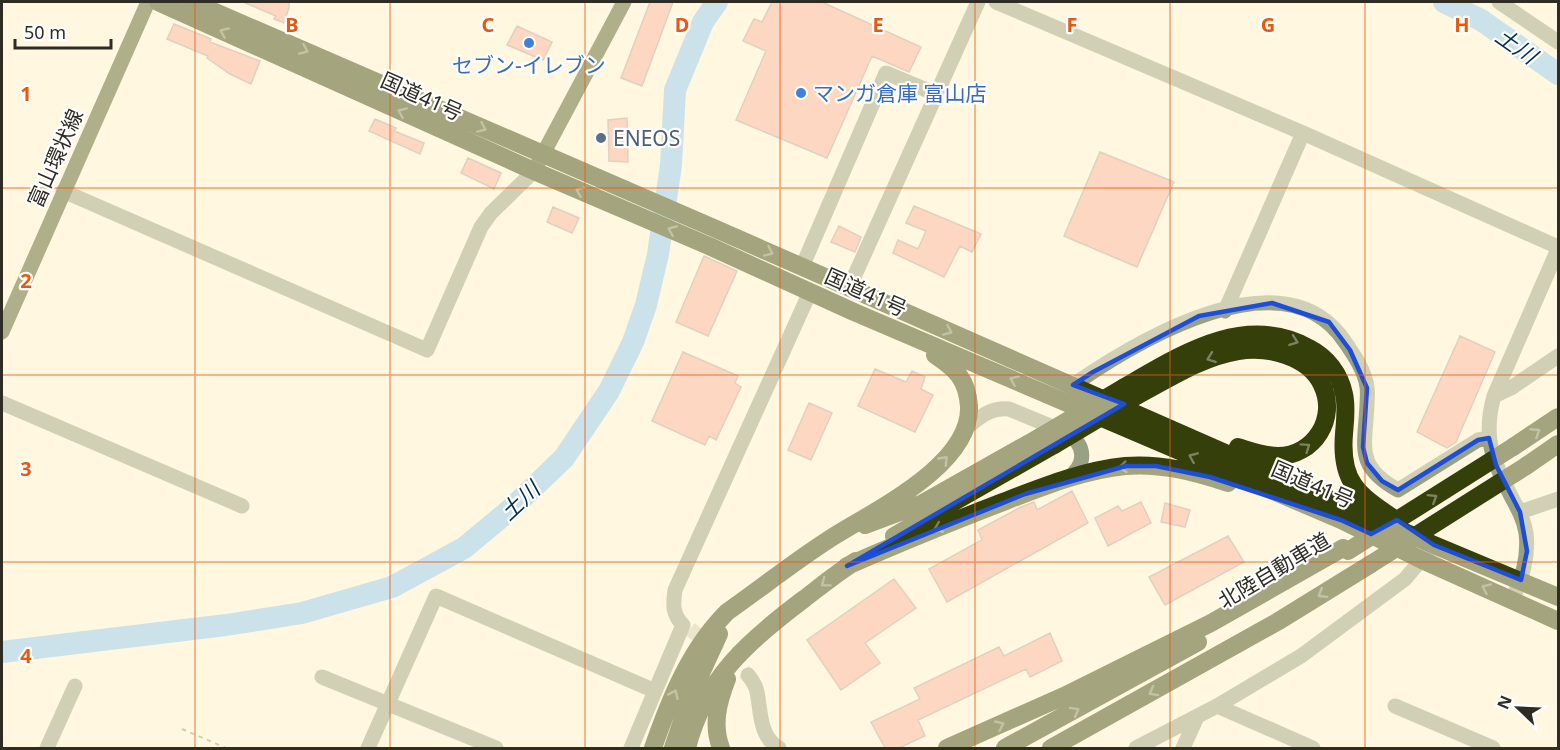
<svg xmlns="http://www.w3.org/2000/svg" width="1560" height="750" viewBox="0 0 1560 750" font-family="'Noto Sans','Noto Sans JP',sans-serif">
	<rect width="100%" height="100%" fill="#fff7df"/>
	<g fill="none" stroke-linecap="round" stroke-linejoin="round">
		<!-- river -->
		<path stroke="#8dc7fa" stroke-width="22" d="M1444 2 1481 20 1558 74
			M2 652 226 625 302 613 392 587 464 548 512 508 564 458 609 391 633 342 646 305 658 254 671 165 675 90 703 22 717 2"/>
	</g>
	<!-- building -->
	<path fill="#fcafa1" stroke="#bba19b" stroke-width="1.5" d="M243 2H289V8L284 23 274 19 276 16Z
		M650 2H673L642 86 621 78Z
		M772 2H822L921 47 909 72 872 56 827 158 736 120 766 51 743 41 754 19 762 22Z
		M174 24 211 39 210 42 260 61 251 84 230 74 207 58 208 56 167 39Z
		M517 26 552 42 543 60 507 45Z
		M627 118 628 162 609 161 608 120Z
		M375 119 396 128 394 131 424 143 420 154 369 131Z
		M1100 152 1174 182 1137 267 1064 236Z
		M468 158 501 173 494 189 461 173Z
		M914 206 981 234 972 252 960 246 944 277 893 253 898 240 918 249 926 231 906 223Z
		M553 207 579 218 572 233 547 222Z
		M839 226 861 237 855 252 831 242Z
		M704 256 737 271 708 336 676 322Z
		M1460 336 1495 352 1456 442 1447 448 1417 432Z
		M683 352 738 376 735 383 741 387 716 440 709 436 705 445 652 421Z
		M875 369 906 382 912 371 925 377 921 389 933 395 915 432 858 406Z
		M809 403 832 413 811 460 788 450Z
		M1072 491 1088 523 947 602 929 569 982 540 978 530 1021 507 1034 502 1037 510Z
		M1141 502 1151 523 1108 546 1095 518 1118 506 1122 511Z
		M1165 503 1190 510 1185 527 1161 522Z
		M1228 536 1244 562 1165 605 1149 577Z
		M894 579 916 608 865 643 880 663 841 690 807 640Z
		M1050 633 1062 661 1030 677 1026 669 918 720 925 736 899 748H885L871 722 920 699 914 688 999 647 1004 656Z"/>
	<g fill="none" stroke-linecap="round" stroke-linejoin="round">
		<!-- minor-tunnel -->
		<path stroke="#d5ceb9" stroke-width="15" stroke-dasharray="15 8" stroke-linecap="butt" d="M690 629 748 675"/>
		<!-- path -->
		<path stroke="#9f9988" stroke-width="2" stroke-dasharray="4.5 4.5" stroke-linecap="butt" d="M182 729 226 748"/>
		<!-- minor -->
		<path stroke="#99a184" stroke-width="15" d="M996 2 1303 133 1558 247
			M1499 2 1558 42
			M63 191 427 350 481 227 491 213 534 171
			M802 267 886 73 936 94
			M849 288 978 2
			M1225 311 1303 133
			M1073 385C1137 341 1285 251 1345 342 1354 355 1365 371 1367 387 1368 393 1367 400 1367 405 1365 448 1355 466 1398 490L1478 440 1489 438
			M1494 396 1511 388 1558 356
			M2 403 242 506
			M965 429C979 418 990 407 1009 409L1067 433C1087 446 1086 465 1068 478
			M1520 512 1558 499
			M1512 600C1522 578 1529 557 1526 533 1524 520 1518 509 1512 498 1493 461 1482 438 1494 396L1558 249
			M748 675C752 680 756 686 757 692 761 711 759 737 779 748
			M322 677 496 748
			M1217 706 1313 748
			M1395 706 1493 748
			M47 748 75 686
			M368 748 436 596 655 691
			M631 748 683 625C672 614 673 604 675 590L810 292
			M1136 748 1217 706 1301 656 1405 579 1428 552
			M1183 748 1197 717"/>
		<!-- major -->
		<path stroke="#4e5922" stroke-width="15" d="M534 171 624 2
			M2 332 148 2"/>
		<!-- highway -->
		<path stroke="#353f0a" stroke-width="18" d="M158 2 534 171 709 246 854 312 1341 520 1422 560 1558 621
			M192 2 716 229 1434 545 1558 597
			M1123 388C1179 356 1244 312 1309 348 1327 357 1340 374 1344 394 1347 407 1345 421 1344 434 1340 481 1357 494 1393 518
			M1138 395C1170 378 1202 357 1238 351 1267 346 1309 356 1322 385 1338 418 1314 456 1278 456 1264 456 1251 451 1238 447
			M1513 447 1558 417
			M1526 466 1558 444
			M865 525 921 504 1040 437
			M894 536 1054 445
			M847 566C899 543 951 522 1003 502 1042 487 1084 470 1125 466 1161 463 1195 472 1228 483
			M653 748C670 699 690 649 727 612 761 588 794 562 828 540 871 512 972 466 969 406 967 379 956 369 935 355
			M673 748 691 695 719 634
			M687 748C705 678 748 641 804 599 821 586 838 572 856 561
			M721 748C712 725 718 702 727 679
			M947 748 1064 696 1211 623 1343 548
			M1005 748 1198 642
			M1051 748 1277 622 1371 564"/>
		<!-- highway-bridge -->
		<path stroke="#353f0a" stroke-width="18" d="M1040 437 1123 388
			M1054 445 1138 395
			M1348 551 1513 447
			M1371 564 1526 466"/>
	</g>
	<!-- one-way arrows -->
	<defs><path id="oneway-chevron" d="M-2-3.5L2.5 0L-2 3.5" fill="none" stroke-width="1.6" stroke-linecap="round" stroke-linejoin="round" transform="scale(1.5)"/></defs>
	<g stroke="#7c8260">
		<use href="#oneway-chevron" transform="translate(224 32) rotate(-156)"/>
		<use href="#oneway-chevron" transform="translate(304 50) rotate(24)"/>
		<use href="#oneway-chevron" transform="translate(402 112) rotate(-156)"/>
		<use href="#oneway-chevron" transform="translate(482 128) rotate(24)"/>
		<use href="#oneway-chevron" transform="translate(580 191) rotate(-157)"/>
		<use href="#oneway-chevron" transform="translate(672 230) rotate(-157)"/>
		<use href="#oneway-chevron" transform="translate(769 252) rotate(24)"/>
		<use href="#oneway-chevron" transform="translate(948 331) rotate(24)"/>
		<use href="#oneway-chevron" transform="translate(1294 341) rotate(20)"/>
		<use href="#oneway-chevron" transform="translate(1211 358) rotate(160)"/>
		<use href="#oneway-chevron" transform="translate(1014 380) rotate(-157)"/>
		<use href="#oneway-chevron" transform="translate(1536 432) rotate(-33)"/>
		<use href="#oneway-chevron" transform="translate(1306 447) rotate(-35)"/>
		<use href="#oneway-chevron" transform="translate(1193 457) rotate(-157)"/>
		<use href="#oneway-chevron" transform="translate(944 460) rotate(-46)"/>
		<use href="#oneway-chevron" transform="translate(1123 467) rotate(174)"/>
		<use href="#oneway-chevron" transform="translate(1433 498) rotate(-32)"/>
		<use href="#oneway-chevron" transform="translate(938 528) rotate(158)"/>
		<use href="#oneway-chevron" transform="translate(825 583) rotate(143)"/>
		<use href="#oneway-chevron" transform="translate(1486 588) rotate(-156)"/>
		<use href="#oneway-chevron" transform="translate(1322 594) rotate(148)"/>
		<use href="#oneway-chevron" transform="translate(1153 692) rotate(151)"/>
		<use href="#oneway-chevron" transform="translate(674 694) rotate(-66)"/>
		<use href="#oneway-chevron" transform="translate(1075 711) rotate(-29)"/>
		<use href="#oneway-chevron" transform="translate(1000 725) rotate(-25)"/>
	</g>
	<!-- marked area -->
	<path d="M0 0H1560V750H0ZM1272 303 1329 322 1350 350 1367 388 1363 447 1367 463 1382 481 1398 490 1478 440 1489 438 1496 465 1520 512 1527 551 1521 580 1434 545 1397 520 1371 534 1341 520 1210 477 1156 466H1126L1025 494 847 566 1124 404 1073 385 1093 372 1199 316Z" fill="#fff7df" fill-opacity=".55" fill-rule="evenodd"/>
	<path fill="none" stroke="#1d4ed8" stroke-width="4.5" stroke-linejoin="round" d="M1272 303 1329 322 1350 350 1367 388 1363 447 1367 463 1382 481 1398 490 1478 440 1489 438 1496 465 1520 512 1527 551 1521 580 1434 545 1397 520 1371 534 1341 520 1210 477 1156 466H1126L1025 494 847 566 1124 404 1073 385 1093 372 1199 316Z"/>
	<!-- grid -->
	<path fill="none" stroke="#e8590c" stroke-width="1.5" stroke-opacity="0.55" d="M195 2V748M390 2V748M585 2V748M780 2V748M975 2V748M1170 2V748M1365 2V748M2 188H1558M2 375H1558M2 562H1558"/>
	<!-- markers -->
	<g fill="#3f7fe0" stroke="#fff" stroke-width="2">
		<circle cx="529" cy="43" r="6"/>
		<circle cx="801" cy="93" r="6"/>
	</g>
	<circle fill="#5c6f8a" stroke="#fff" stroke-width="2" cx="601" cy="138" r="6"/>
	<g text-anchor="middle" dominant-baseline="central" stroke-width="4.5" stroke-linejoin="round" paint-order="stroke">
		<!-- shop labels -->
		<g font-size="21" fill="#366cbe" stroke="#fff">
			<text x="529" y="65">セブン-イレブン</text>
			<text x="813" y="93" text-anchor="start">マンガ倉庫 富山店</text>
		</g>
		<!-- street labels -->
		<g font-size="21" fill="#2f2c23" stroke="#fff">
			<text transform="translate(422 96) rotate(24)">国道41号</text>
			<text transform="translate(55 158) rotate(-66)">富山環状線</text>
			<text transform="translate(866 292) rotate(24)">国道41号</text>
			<text transform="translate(1313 484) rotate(23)">国道41号</text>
			<text transform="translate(1274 570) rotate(-31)">北陸自動車道</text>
		</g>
		<!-- service labels -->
		<g font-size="21" fill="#4e5e75" stroke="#fff" text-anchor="start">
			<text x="613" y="138">ENEOS</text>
		</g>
		<!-- water labels -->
		<g font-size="22" font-style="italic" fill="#023050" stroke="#fff">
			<text transform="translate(1517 45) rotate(35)">土川</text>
			<text transform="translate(519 500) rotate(-43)">土川</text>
		</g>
	</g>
	<g font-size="20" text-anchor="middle" font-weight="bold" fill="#e8590c" stroke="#fff" stroke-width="4.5" stroke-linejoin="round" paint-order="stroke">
		<text x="292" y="32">B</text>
		<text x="488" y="32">C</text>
		<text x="682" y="32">D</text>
		<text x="878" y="32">E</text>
		<text x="1072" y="32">F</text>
		<text x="1268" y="32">G</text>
		<text x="1462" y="32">H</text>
		<text x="26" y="101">1</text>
		<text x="26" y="288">2</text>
		<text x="26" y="476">3</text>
		<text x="26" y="663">4</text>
	</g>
	<!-- border -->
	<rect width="1560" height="750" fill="none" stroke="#2f2c23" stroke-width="6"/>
	<!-- north arrow -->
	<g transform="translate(1518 708) rotate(293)" stroke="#ffffff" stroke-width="4.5" paint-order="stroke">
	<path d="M0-4.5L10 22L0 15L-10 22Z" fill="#2f2c23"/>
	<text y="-9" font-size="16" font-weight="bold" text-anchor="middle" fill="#2f2c23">N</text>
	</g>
	<!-- scale -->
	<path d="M15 39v9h96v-9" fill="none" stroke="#2f2c23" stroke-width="3"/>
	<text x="24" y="39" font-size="18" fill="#2f2c23" stroke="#ffffff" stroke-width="4.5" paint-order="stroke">50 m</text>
</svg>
